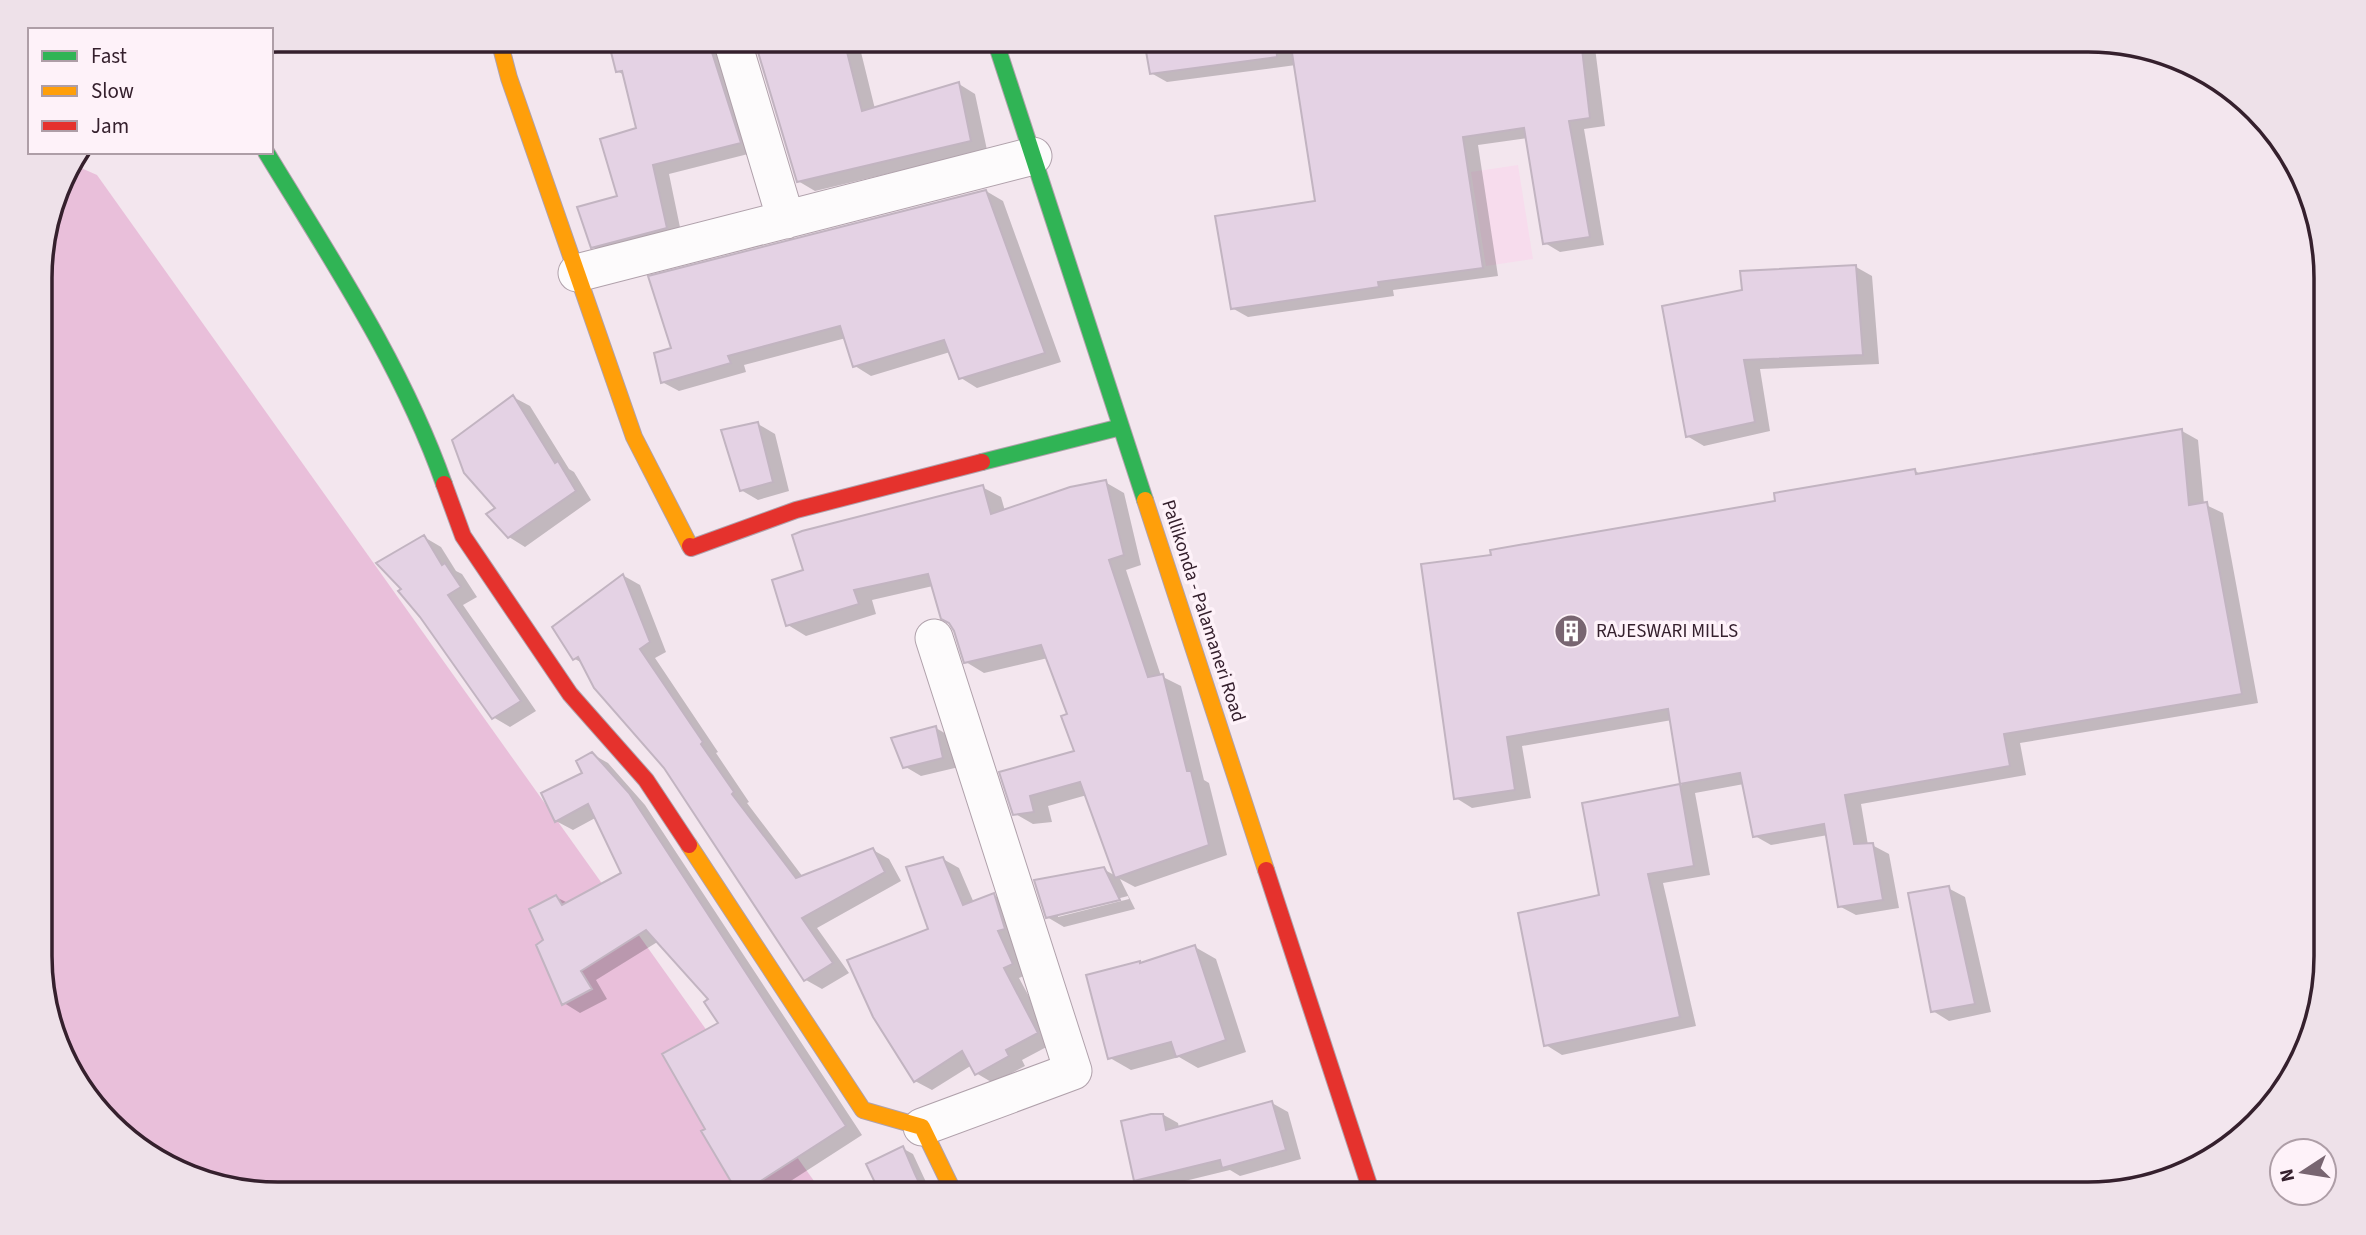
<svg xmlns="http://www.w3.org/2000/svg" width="2366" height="1235" viewBox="0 0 2366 1235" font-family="'Source Sans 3',sans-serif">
	<rect width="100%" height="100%" fill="#f3e6ee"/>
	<!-- built -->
	<path fill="#f7dced" d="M1518 165 1533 259 1486 266 1471 172Z"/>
	<!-- green -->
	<path fill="#e9bfda" d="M72 164 97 175 824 1195H279L173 1170 89 1101 42 988 41 263 65 173Z"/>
	<!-- shadow -->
	<path fill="#0003" fill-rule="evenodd" d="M523 40H592L541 53 524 44Z
		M610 40H721L756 152 669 174 682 237 609 256 593 246 619 197 639 130 626 76 617 71Z
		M765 40H858L875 109 959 84 975 94 987 150 815 191 798 181Z
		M1146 40H1594L1605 126 1584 129 1604 245 1560 252 1545 243 1528 138 1478 145 1498 276 1393 290 1394 296 1248 317 1232 308 1317 202 1296 65 1167 82 1151 73Z
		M986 191 1003 201 1061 362 977 388 961 378 950 352 871 376 855 366 846 338 744 365 746 372 679 391 662 382 673 349Z
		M1856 267 1872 276 1879 364 1760 369 1770 431 1704 446 1687 436 1664 307Z
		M513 397 530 406 569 469 574 472 591 500 525 547 509 537 497 508Z
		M758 424 775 434 789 491 758 500 741 490Z
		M2182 431 2198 440 2204 504 2223 513 2258 703 2020 743 2026 775 1861 804 1868 845H1872L1889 854 1899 908 1856 915 1839 906 1828 835 1771 845 1755 836 1744 784 1695 793 1710 875 1663 883 1696 1026 1562 1055 1546 1045 1601 896 1584 804 1682 785 1672 720 1522 746 1531 798 1472 808 1456 798 1493 557 1777 503 1915 471 1922 475Z
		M1105 482 1124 493 1141 565 1126 570 1161 676 1181 686 1204 780 1209 783 1227 855 1135 887 1120 879 1135 909 1064 927 1047 917 1103 869 1116 876 1087 795 1048 806 1052 822 1033 824 1014 813 1001 774 1077 752 1069 715 1048 658 984 673 966 662 955 630 933 586 872 600 876 614 806 636 788 625 805 572 982 487 1001 497 1005 511ZM1128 896 1129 899 1058 917V914Z
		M424 537 441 547 456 571 462 574 477 597 463 605 536 711 510 727 493 717Z
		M624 576 640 585 666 652 655 658 718 752 716 753 749 802 747 803 803 877 873 850 889 859 901 881 817 928 849 973 822 989 806 980 666 767 584 664 575 659Z
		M936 728 953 738 959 767 921 776 904 766Z
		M592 754 608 763 645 805 862 1135 769 1195 739 1194 708 1130 721 1024 710 999 659 941 596 980 607 999 580 1013 564 1003 546 941 556 897 568 903 623 873 597 817 573 830 556 821 584 773Z
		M943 859 959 868 974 903 994 895 1010 905 1028 974 1019 978 1054 1043 1022 1060 1025 1066 993 1083 976 1073 972 1065 932 1090 915 1081 931 930Z
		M1948 888 1965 897 1991 1012 1949 1021 1933 1011Z
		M1195 947 1216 959 1246 1052 1198 1068 1179 1057 1131 1070 1110 1058 1139 962 1142 964Z
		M1272 1103 1288 1112 1301 1159 1240 1176 1230 1170 1152 1189 1136 1180 1123 1123 1162 1114 1178 1123 1179 1128Z
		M902 1148 913 1154 932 1195H882Z"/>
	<!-- building -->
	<path fill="#e4d2e4" stroke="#c2b4c1" stroke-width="2" d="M608 40H708L741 143 653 165 667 228 591 248 577 207 617 196 600 139 636 128 622 71 616 72Z
		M760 40H844L862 111 959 82 971 141 797 182 755 42Z
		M1144 40H1276L1277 57 1150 74Z
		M1290 40H1581L1590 118 1569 121 1590 237 1543 244 1524 128 1463 137 1483 268 1378 282 1379 287 1231 309 1215 216 1315 201Z
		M986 190 1045 353 959 379 944 340 853 367 840 326 728 356 731 363 661 383 654 353 671 348 648 276Z
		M1856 265 1863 355 1744 360 1755 422 1686 437 1662 306 1742 290 1740 271Z
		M513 395 555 463 558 461 576 491 508 538 486 514 495 508 464 473 452 440Z
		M758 422 773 482 740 491 721 430Z
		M2182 429 2189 505 2207 502 2242 694 2004 734 2010 766 1845 795 1854 844 1873 843 1883 900 1838 907 1824 824 1753 837 1740 773 1680 784 1668 709 1507 737 1515 790 1454 799 1421 564 1491 555 1490 550 1775 501 1774 493 1915 469 1916 474Z
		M1106 480 1124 555 1109 560 1148 677 1163 674 1187 771H1191L1209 845 1115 878 1080 782 1030 796 1034 812 1013 815 999 772 1074 751 1061 716 1067 714 1041 645 964 663 954 631 949 623 941 619 928 574 854 590 859 604 786 626 772 580 803 570 792 535 802 531 983 485 991 514 1070 487Z
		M424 535 442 565 445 563 461 587 448 595 521 701 492 719 420 617 398 591 401 589 376 563Z
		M623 574 650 642 640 649 703 742 701 744 734 792 732 794 796 878 873 848 885 872 802 918 833 963 804 981 664 768 594 688 578 657 573 660 552 627Z
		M936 726 943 758 903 768 891 738Z
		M592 752 629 793 846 1126 739 1195 701 1131 705 1129 662 1054 718 1023 704 1002 708 999 646 930 581 971 592 989 562 1005 536 945 543 940 529 909 556 895 562 905 621 873 588 804 555 822 541 793 582 773 576 761Z
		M1680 784 1694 866 1648 874 1680 1017 1544 1046 1518 913 1599 895 1582 803Z
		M943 857 963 905 994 893 1005 929 998 931 1013 964 1004 968 1038 1033 1006 1050 1009 1056 975 1075 962 1051 914 1082 873 1017 847 960 928 929 906 867Z
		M1104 867 1120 900 1046 918 1034 880Z
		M1949 886 1975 1004 1931 1012 1908 893Z
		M1195 945 1226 1040 1176 1057 1171 1042 1108 1059 1086 975 1140 961V963Z
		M1272 1101 1286 1150 1222 1168 1220 1160 1134 1181 1121 1121 1151 1114H1163L1166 1130Z
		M903 1146 915 1174 925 1195H881L866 1164Z"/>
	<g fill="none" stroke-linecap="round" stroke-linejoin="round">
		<defs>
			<path id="street" d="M732 40 786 220
				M577 273 1033 156
				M922 1127 1073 1071 934 638"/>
			<path id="fast" d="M995 40 1145 500
				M266 152C331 259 402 365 444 484
				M982 462 1121 427"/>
			<path id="slow" d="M499 40 509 78 634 437 690 546
				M1145 500 1266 870
				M689 845 863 1110 922 1127 955 1195"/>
			<path id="jam" d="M444 484 463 536 570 694 646 780 689 845
				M690 546 691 548 796 510 982 462
				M1266 870 1372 1194"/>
		</defs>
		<!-- street casing -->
		<use href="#street" stroke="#b0a1ab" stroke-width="39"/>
		<!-- fast casing -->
		<use href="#fast" stroke="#b0a1ab" stroke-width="18"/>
		<!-- slow casing -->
		<use href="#slow" stroke="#b0a1ab" stroke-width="18"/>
		<!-- jam casing -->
		<use href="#jam" stroke="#b0a1ab" stroke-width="18"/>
		<!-- street -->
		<use href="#street" stroke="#fdfbfc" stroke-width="37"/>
		<!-- fast -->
		<use href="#fast" stroke="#30b455" stroke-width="16"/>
		<!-- slow -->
		<use href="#slow" stroke="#ff9f0a" stroke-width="16"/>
		<!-- jam -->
		<use href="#jam" stroke="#e5322d" stroke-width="16"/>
	</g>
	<!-- icons -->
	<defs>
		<symbol id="building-disc" viewBox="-11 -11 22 22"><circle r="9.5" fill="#786571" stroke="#fef2f9"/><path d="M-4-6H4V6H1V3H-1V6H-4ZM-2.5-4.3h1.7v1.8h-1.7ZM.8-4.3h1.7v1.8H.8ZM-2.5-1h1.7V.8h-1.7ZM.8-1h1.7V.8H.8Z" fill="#fff"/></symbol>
	</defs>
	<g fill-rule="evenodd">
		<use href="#building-disc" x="1552" y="612" width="38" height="38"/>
	</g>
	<g text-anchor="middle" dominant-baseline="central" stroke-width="7" stroke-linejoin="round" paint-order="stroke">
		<!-- street labels -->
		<g font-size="19" fill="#35202d" stroke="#fef2f9">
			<text transform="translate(1203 611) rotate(72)">Pallikonda - Palamaneri Road</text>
		</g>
		<!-- poi labels -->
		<g font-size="19" fill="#35202d" stroke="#fef2f9" text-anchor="start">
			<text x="1596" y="631">RAJESWARI MILLS</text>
		</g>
	</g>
	<!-- crop -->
	<path d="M0 0H2366V1235H0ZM278 52H2088A226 226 0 0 1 2314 278V956A226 226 0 0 1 2088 1182H278A226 226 0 0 1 52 956V278A226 226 0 0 1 278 52Z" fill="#eee1e9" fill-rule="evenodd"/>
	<path fill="none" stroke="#35202d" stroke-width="3.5" d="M278 52H2088A226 226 0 0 1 2314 278V956A226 226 0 0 1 2088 1182H278A226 226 0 0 1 52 956V278A226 226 0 0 1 278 52Z"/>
	<!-- legend -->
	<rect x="28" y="28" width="245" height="126" fill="#fef2f9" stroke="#ae9ea7" stroke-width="2"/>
	<rect x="42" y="51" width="35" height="10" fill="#30b455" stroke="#ae9ea7" stroke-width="2"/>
	<text x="91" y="63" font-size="21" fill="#35202d">Fast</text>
	<rect x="42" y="86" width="35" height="10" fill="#ff9f0a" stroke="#ae9ea7" stroke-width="2"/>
	<text x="91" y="98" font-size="21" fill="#35202d">Slow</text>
	<rect x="42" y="121" width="35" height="10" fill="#e5322d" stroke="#ae9ea7" stroke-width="2"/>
	<text x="91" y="133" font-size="21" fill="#35202d">Jam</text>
	<!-- north arrow -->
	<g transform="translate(2303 1172) rotate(258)"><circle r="33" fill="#fef2f9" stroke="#ae9ea7" stroke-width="2"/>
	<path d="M0-5L12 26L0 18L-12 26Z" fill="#786571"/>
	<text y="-10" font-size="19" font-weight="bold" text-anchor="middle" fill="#35202d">N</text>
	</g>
</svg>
